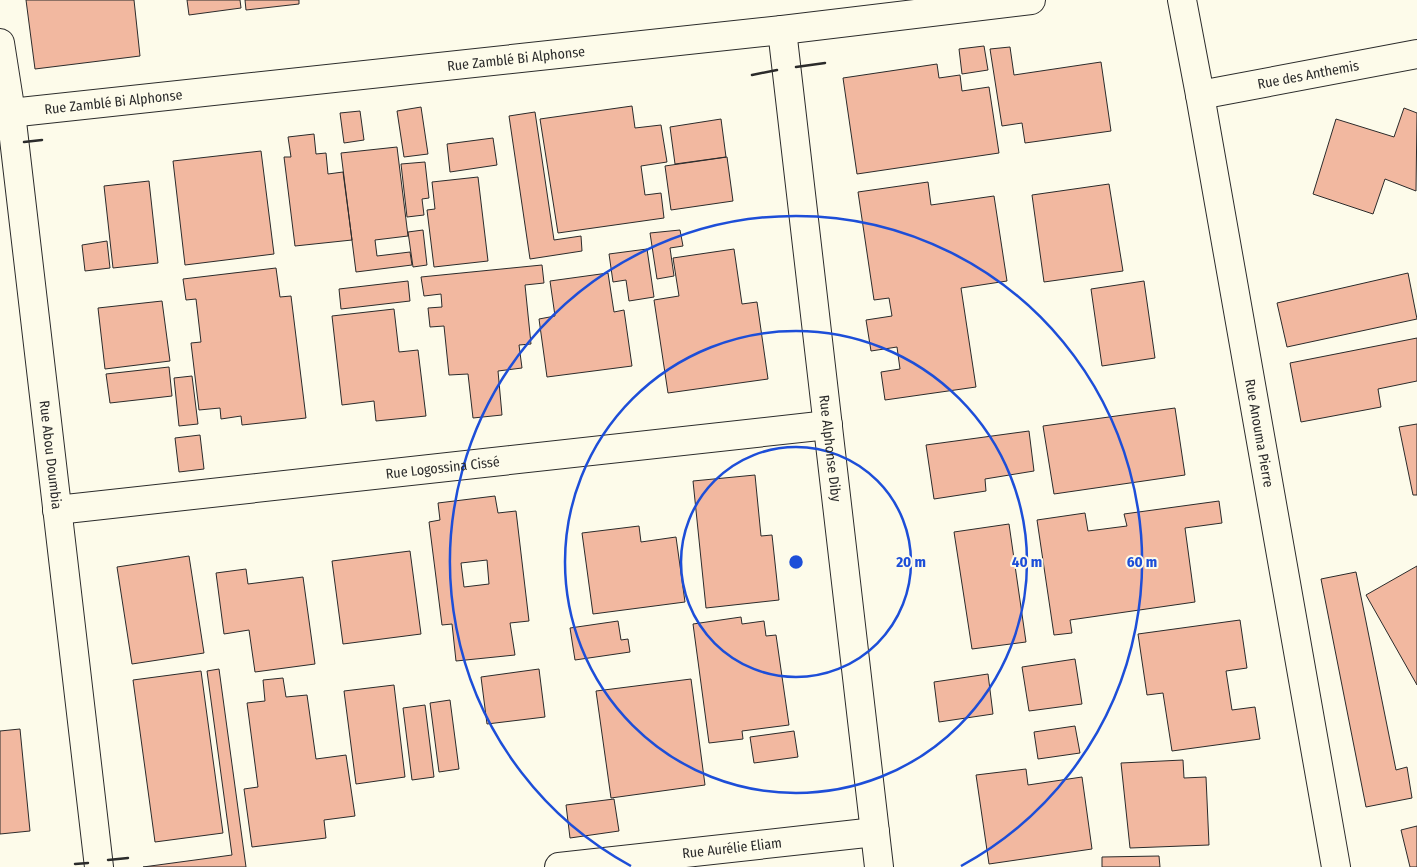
<svg xmlns="http://www.w3.org/2000/svg" width="1417" height="867" viewBox="0 0 1417 867" font-family="'Fira Sans Condensed',sans-serif">
	<rect width="100%" height="100%" fill="#fdfbea"/>
	<!-- building -->
	<path fill="#f2b8a0" stroke="#2b2b2b" fill-rule="evenodd" d="M26 0H134L140 56 35 69Z
		M187 0H240L241 8 189 15Z
		M245 0H299V4L246 10Z
		M984 46 988 70 962 74 959 49Z
		M1010 47 1014 75 1101 62 1111 131 1025 143 1022 123 1002 126 990 49Z
		M937 64 939 78 960 75 962 91 989 87 999 153 857 174 843 78Z
		M632 106 635 128 661 125 667 162 641 166 645 195 661 193 664 218 558 233 540 119Z
		M421 107 428 154 404 157 397 111Z
		M1404 108 1417 113 1416 191 1385 179 1373 214 1313 194 1336 119 1394 137Z
		M360 111 364 140 344 143 340 113Z
		M535 112 554 240 581 236 582 251 530 259 509 116Z
		M721 119 726 157 675 164 670 127Z
		M314 134 316 154 326 153 328 174 343 172 352 240 295 246 284 157H291L288 137Z
		M493 138 497 165 450 172 447 144Z
		M397 147 408 236 375 240 377 256 410 252 412 265 356 272 341 153Z
		M261 151 274 254 185 265 173 161Z
		M727 157 733 201 671 210 665 166Z
		M425 162 429 198 422 199 424 215 407 217 401 164Z
		M478 177 488 261 434 267 427 210 435 209 432 182Z
		M149 181 158 263 113 268 104 186Z
		M928 182 931 205 994 196 1007 281 961 288 976 387 885 400 881 372 900 369 897 347 871 351 866 320 892 316 889 298 874 300 858 192Z
		M1109 184 1123 271 1044 282 1032 195Z
		M423 230 427 265 413 267 408 232Z
		M680 230 683 246 670 248 674 276 657 279 650 233Z
		M107 241 110 268 85 271 82 245Z
		M647 249 654 297 629 301 626 280 613 282 609 254Z
		M734 249 742 304 757 302 768 379 668 393 654 300 679 296 673 258Z
		M542 265 544 283 525 285 531 344 519 345 522 368 498 371 502 415 473 418 468 374 449 375 444 326 430 327 428 308 442 307 441 294 424 296 421 277Z
		M276 268 280 297 291 296 306 418 242 425 241 416 221 419 220 408 199 410 191 343 201 342 196 299 186 300 183 279Z
		M608 273 614 312 624 310 632 366 547 377 539 319 555 316 550 281Z
		M1408 273 1417 319 1287 347 1277 303Z
		M408 281 410 301 341 309 339 289Z
		M1144 281 1155 358 1102 366 1091 289Z
		M162 301 170 361 105 369 98 308Z
		M394 309 399 352 418 350 426 416 376 421 374 401 342 405 332 316Z
		M1417 338V381L1378 389 1381 407 1301 422 1290 363Z
		M169 367 172 396 110 403 106 374Z
		M192 376 198 424 179 426 174 378Z
		M1175 408 1185 475 1054 494 1043 426Z
		M1417 424V495H1413L1399 427Z
		M1029 431 1034 471 985 479 986 491 934 499 926 445Z
		M200 435 204 469 179 472 175 438Z
		M755 475 761 536 772 535 779 600 706 608 693 481Z
		M495 496 498 513 516 511 529 621 510 623 515 655 456 661 452 624 442 625 429 522 440 520 438 503ZM487 560 489 584 464 587 461 563Z
		M1219 501 1222 523 1185 528 1195 602 1070 620 1072 633 1054 635 1037 520 1085 513 1088 531 1127 526 1124 514Z
		M1009 524 1026 642 972 649 954 532Z
		M639 526 641 542 676 537 685 602 593 614 582 533Z
		M410 551 421 634 343 644 332 561Z
		M189 556 204 653 132 664 117 567Z
		M1417 566V685L1366 595Z
		M246 569 248 584 303 577 315 664 255 672 249 630 224 634 216 573Z
		M1356 572 1396 770 1407 767 1412 798 1366 807 1321 579Z
		M741 617 742 624 764 621 766 636 776 635 789 725 742 731 743 739 709 743 693 624Z
		M1240 620 1247 668 1226 671 1232 710 1255 707 1260 739 1172 751 1163 693 1147 695 1138 634Z
		M618 621 621 640 628 639 630 652 575 660 570 628Z
		M1075 659 1082 704 1029 711 1022 667Z
		M219 669 246 867H143L232 855 207 671Z
		M539 669 545 717 487 724 481 677Z
		M201 671 223 833 155 842 133 680Z
		M988 674 993 714 939 722 934 682Z
		M283 678 286 697 307 695 316 759 346 755 355 816 324 820 326 838 252 847 244 789 258 787 247 703 265 701 263 680Z
		M691 679 705 785 611 798 596 691Z
		M394 685 405 777 356 784 344 691Z
		M450 700 459 769 439 772 430 703Z
		M425 705 434 777 412 780 403 708Z
		M1075 726 1080 753 1038 759 1034 732Z
		M20 729 30 831 0 834V731Z
		M794 731 798 757 754 763 750 737Z
		M1183 760 1184 778 1206 777 1209 845 1130 848 1121 763Z
		M1026 769 1028 785 1082 777 1092 849 989 864 976 775Z
		M614 799 619 831 570 838 566 805Z
		M1417 826V867H1410L1401 830Z
		M1159 856 1160 867H1102V857Z"/>
	<g fill="none" stroke-linecap="round" stroke-linejoin="round">
		<defs>
			<g id="minor">
				<path id="s1" d="M1182 0 1200 95 1336 867"/>
				<path id="s2" d="M782 30 879 867"/>
				<path id="s3" d="M0 43 11 113 99 867"/>
				<path id="s4" d="M1200 95 1417 54"/>
				<path id="s5" d="M0 114 782 30 1031 0"/>
				<path id="s6" d="M57 510 828 425"/>
				<path id="s7" d="M559 867 875 832"/>
			</g>
		</defs>
		<!-- minor casing -->
		<use href="#minor" stroke="#2b2b2b" stroke-width="30"/>
		<!-- minor -->
		<use href="#minor" stroke="#fdfbea" stroke-width="28"/>
		<!-- wall -->
		<path stroke="#2b2b2b" stroke-width="2.5" d="M796 67 825 63
			M752 75 777 70
			M24 142 42 140
			M108 860 128 858
			M75 864 88 863"/>
	</g>
	<!-- distance rings -->
	<g fill="none" stroke="#1d4ed8" stroke-width="2.5">
		<circle cx="796" cy="562" r="115"/>
		<circle cx="796" cy="562" r="231"/>
		<path d="M631 866A346 346 0 1 1 961 866"/>
	</g>
	<g text-anchor="middle" dominant-baseline="central" stroke-width="4" stroke-linejoin="round" paint-order="stroke">
		<!-- street labels -->
		<g font-size="14" fill="#2b2b2b" stroke="#fdfbea">
			<text stroke="none"><textPath href="#s5" startOffset="519">Rue Zamblé Bi Alphonse</textPath></text>
			<text stroke="none"><textPath href="#s4" startOffset="110">Rue des Anthemis</textPath></text>
			<text stroke="none"><textPath href="#s5" startOffset="114">Rue Zamblé Bi Alphonse</textPath></text>
			<text stroke="none"><textPath href="#s1" startOffset="440">Rue Anouma Pierre</textPath></text>
			<text stroke="none"><textPath href="#s2" startOffset="421">Rue Alphonse Diby</textPath></text>
			<text stroke="none"><textPath href="#s3" startOffset="415">Rue Abou Doumbia</textPath></text>
			<text stroke="none"><textPath href="#s6" startOffset="388">Rue Logossina Cissé</textPath></text>
			<text stroke="none"><textPath href="#s7" startOffset="174">Rue Aurélie Eliam</textPath></text>
		</g>
	</g>
	<circle cx="796" cy="562" r="8" fill="#1d4ed8" stroke="#fdfbea" stroke-width="2.5"/>
	<g font-size="15" text-anchor="middle" font-weight="bold" fill="#1d4ed8" stroke="#fdfbea" stroke-width="4" stroke-linejoin="round" paint-order="stroke">
		<text x="911" y="567">20 m</text>
		<text x="1027" y="567">40 m</text>
		<text x="1142" y="567">60 m</text>
	</g>
</svg>
